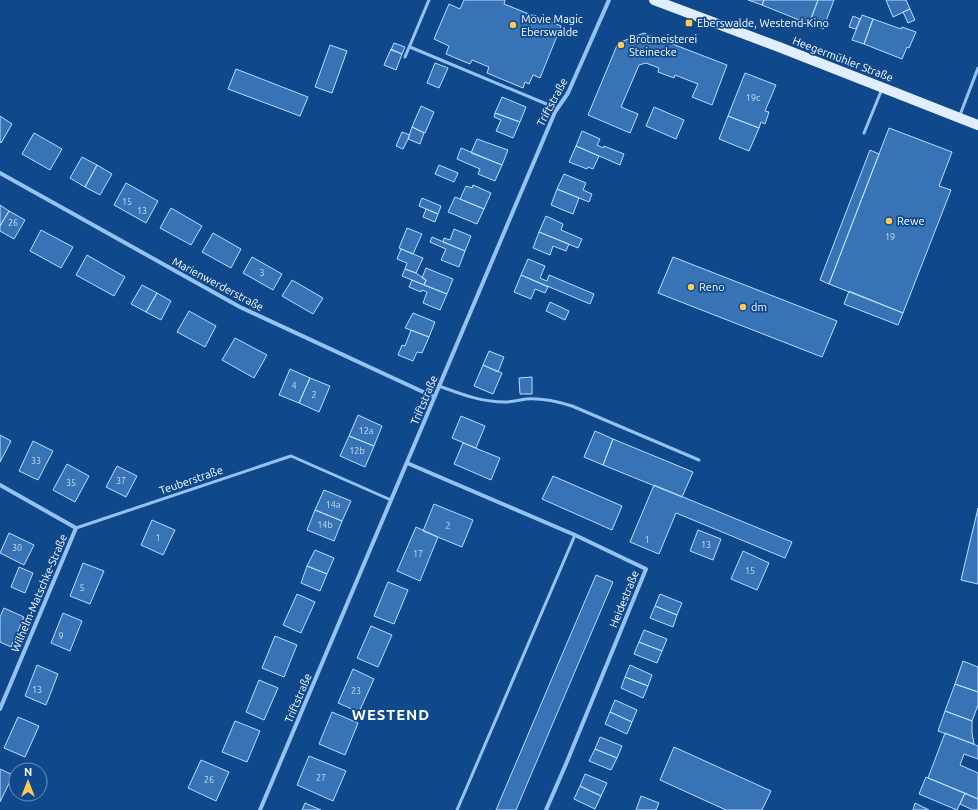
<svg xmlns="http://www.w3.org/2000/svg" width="978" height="810" viewBox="0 0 978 810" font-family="Ubuntu,sans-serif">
	<rect width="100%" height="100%" fill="#10498b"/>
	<!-- building -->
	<path fill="#3873b5" stroke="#bddcfd" d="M464 0H505L504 4 534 16V15L561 26 540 78 533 75 529 84 525 82 523 88 487 73 489 67 472 60 470 64 446 54 449 46 434 39 449 4 460 9Z
		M748 0H764L762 5Z
		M764 0H818L809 24 762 5Z
		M818 0H834L823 29 809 24Z
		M886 0H906L910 9 893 17Z
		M910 9 915 20 908 23 903 12Z
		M862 15 873 19 864 44 852 40Z
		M853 16 860 19 856 29 849 27Z
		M873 19 901 29 902 27 916 32 909 48 907 47 902 59 864 44Z
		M644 33 727 65 712 105 692 97 698 84 675 75 674 78 658 72 659 68 646 63 639 65 621 107 638 114 630 133 588 115 618 43Z
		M394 43 405 47 402 54 391 50Z
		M330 45 347 51 332 93 315 87Z
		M391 49 402 54 396 70 384 65Z
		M435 63 448 68 439 88 427 83Z
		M236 69 308 97 300 116 228 89Z
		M745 73 776 85 765 111 769 112 765 124 761 122 759 128 728 116Z
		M502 97 526 107 520 122 495 113Z
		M421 106 434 112 425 133 412 127Z
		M654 107 684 120 676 139 646 126Z
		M495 113 520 122 513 138 496 131 501 120 494 117Z
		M0 116 12 124 1 143 0 142Z
		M728 116 759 128 749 151 719 139Z
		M412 127 424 133 420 144 408 139Z
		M889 128 952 152 939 186 951 190 903 313 829 284Z
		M582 131 600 139 597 145 603 148 604 146 624 154 620 165 576 146Z
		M402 132 410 135 403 149 396 146Z
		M34 133 62 149 50 170 22 154Z
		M477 139 508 150 502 165 471 153Z
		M576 146 599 156 593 169 588 167 587 169 569 162Z
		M461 148 502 165 495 181 478 174 480 169 457 159Z
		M870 150 879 154 829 284 820 280Z
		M82 157 97 165 85 187 70 178Z
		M97 165 112 174 100 195 85 187Z
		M439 165 458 173 454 182 435 174Z
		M564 174 586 183 583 190 592 194 589 202 557 189Z
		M126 183 158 201 146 223 114 205Z
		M473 185 491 193 484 209 460 199 466 186 472 188Z
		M557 189 579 198 573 214 551 205Z
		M455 197 484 209 477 224 448 212Z
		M422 198 441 206 438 214 419 206Z
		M0 205 9 211 0 226Z
		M171 208 202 226 191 245 160 228Z
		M426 209 438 214 435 222 423 217Z
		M9 211 25 220 14 239 0 231V226Z
		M546 216 563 224 561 230 582 239 578 248 539 232Z
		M407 228 422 234 413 254 399 248Z
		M454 229 471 236 465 251 443 242 444 238 450 240Z
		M41 230 73 247 61 268 30 251Z
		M539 232 569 244 566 251 553 246 550 255 533 248Z
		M213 233 241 249 231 268 202 252Z
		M432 237 465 251 459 267 441 260 446 249 430 242Z
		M401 249 423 258 416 273 405 269 407 263 397 259Z
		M87 255 125 277 114 296 76 275Z
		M252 257 282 274 273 290 243 273Z
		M673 257 837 321 822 357 658 293Z
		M528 259 545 266 540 278 547 281 549 275 594 294 590 304 521 275Z
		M426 268 453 279 447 294 424 285 426 280 422 278Z
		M405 269 416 273 426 280 424 285 402 276Z
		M521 275 548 287 545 293 535 289 531 299 514 292Z
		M292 280 323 298 313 314 282 296Z
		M412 280 447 294 440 310 423 303 427 292 422 290 421 292 409 287Z
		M142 285 157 293 146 312 131 304Z
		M849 291 903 313 898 325 844 304Z
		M157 293 171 301 161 320 146 312Z
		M550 302 569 311 565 320 546 311Z
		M189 311 216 326 205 347 177 332Z
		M413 313 435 322 429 337 405 328Z
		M411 330 429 337 422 353 417 352 413 361 398 355 402 345 405 346Z
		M235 338 267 355 254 378 222 360Z
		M489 351 504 357 498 372 483 365Z
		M483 365 502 373 493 394 474 386Z
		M290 369 310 378 299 403 279 395Z
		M532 377V394H520L519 378Z
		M310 378 330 386 319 412 299 403Z
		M358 415 382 426 374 446 349 436Z
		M461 416 485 426 476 448 452 438Z
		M595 431 613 439 603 465 584 457Z
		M0 435 11 441 0 462Z
		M349 436 374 446 365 467 340 456Z
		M613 439 693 472 682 497 603 465Z
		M33 441 53 451 38 480 19 471Z
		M463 443 500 458 491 480 454 464Z
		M67 464 89 476 75 502 53 490Z
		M117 466 137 476 126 497 106 487Z
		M553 476 622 506 612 530 542 499Z
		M654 485 792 542 785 558 676 513 659 554 630 542Z
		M324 490 351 501 342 521 315 510Z
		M434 504 473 520 462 547 423 531Z
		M978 508V584L961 580Z
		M315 510 342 521 334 541 307 530Z
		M152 520 175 530 163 555 141 545Z
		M416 527 438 537 420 581 397 571Z
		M698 530 721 539 713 560 690 551Z
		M9 533 34 545 24 565 0 553Z
		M315 550 334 558 327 574 307 566Z
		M743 551 769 563 757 590 731 579Z
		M83 563 104 571 90 604 70 596Z
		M307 566 327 574 320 591 301 583Z
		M19 567 33 573 25 593 11 587Z
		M596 575 613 582 516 810H496Z
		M388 582 408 590 394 624 374 616Z
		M297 594 315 602 301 633 283 625Z
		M660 594 682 603 677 615 655 606Z
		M655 606 677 615 673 627 650 618Z
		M4 608 24 617 11 647 0 642V617Z
		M63 613 82 621 70 651 51 643Z
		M371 626 392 635 378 667 357 658Z
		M644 630 667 639 662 651 639 642Z
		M275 636 297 645 284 677 262 668Z
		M639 642 662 651 657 663 634 654Z
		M963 661 978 667V692L955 684Z
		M37 665 58 674 46 705 25 696Z
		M630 665 652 675 648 686 625 677Z
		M353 669 374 679 359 712 338 703Z
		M625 677 648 686 643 698 621 688Z
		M259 680 278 688 264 720 246 712Z
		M955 684 978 692V705L972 721 945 711Z
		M615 700 637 710 632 722 610 712Z
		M945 711 972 721V733L974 744 938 731Z
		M332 712 358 723 345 755 319 744Z
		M610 712 632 722 627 734 605 724Z
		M18 717 39 726 25 757 4 748Z
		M235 721 260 731 247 762 222 752Z
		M945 733 978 746V759L964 754 960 765 978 773V799L928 778Z
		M600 737 622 746 617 758 595 749Z
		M674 747 771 791 762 810H726L660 780Z
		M595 749 617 758 611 770 589 761Z
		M309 756 346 771 333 801 297 785Z
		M201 760 229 772 216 801 188 788Z
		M0 769 13 775 0 802Z
		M585 774 607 783 601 796 580 786Z
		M926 777 965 793 957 810 919 794Z
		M580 786 601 796 595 809 574 799Z
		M965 793 978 799V810H973L960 804Z
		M641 796 659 803 656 810H636Z
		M305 803 321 810H302Z
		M915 803 929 810H913Z"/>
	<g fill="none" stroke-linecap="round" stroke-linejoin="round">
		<!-- service -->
		<path stroke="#96c2f2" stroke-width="3" d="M410 47 556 108
			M405 57 429 0
			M960 115 978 68
			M864 133 882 89
			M439 386C461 394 481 402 505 402 512 402 519 400 526 399 542 398 556 401 572 406L699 460
			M76 528 291 456 391 500
			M457 810 575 535"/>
		<!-- minor -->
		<path stroke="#96c2f2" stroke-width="4" d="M0 173 240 307 434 397
			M407 463 575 535 646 569 566 764 546 810
			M0 485 76 528 0 709
			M260 810 555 112 568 93 609 0"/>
		<!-- primary -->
		<path stroke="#e1eeff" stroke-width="10" d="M654 0 779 47 978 125"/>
	</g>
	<!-- markers -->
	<g fill="#ffcb57" stroke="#10498b" stroke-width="1.5">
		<rect x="685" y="19" width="8" height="8" rx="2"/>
		<circle cx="513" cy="25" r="4"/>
		<circle cx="621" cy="45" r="4"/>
		<circle cx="889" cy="221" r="4"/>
		<circle cx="691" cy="287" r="4"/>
		<circle cx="743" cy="307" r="4"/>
	</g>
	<g text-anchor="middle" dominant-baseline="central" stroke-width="3.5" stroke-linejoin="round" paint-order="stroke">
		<!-- number labels -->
		<g font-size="9" fill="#cddcec">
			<text x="753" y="98">19c</text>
			<text x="127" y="202">15</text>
			<text x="142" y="211">13</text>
			<text x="13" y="223">26</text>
			<text x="890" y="237">19</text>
			<text x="262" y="273">3</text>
			<text x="294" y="386">4</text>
			<text x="314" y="395">2</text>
			<text x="366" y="431">12a</text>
			<text x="357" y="451">12b</text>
			<text x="36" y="461">33</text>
			<text x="121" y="481">37</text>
			<text x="71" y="483">35</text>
			<text x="333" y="505">14a</text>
			<text x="325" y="525">14b</text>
			<text x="448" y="526">2</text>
			<text x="158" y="538">1</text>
			<text x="647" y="540">1</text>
			<text x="706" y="545">13</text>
			<text x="17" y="548">30</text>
			<text x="418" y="554">17</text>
			<text x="750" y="571">15</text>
			<text x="82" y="588">5</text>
			<text x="61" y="636">9</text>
			<text x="37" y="690">13</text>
			<text x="356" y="691">23</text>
			<text x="321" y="778">27</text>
			<text x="209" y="780">26</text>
		</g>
		<!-- poi labels -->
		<g font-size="11" fill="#fff" stroke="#10498b" text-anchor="start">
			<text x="521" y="19">Movie Magic<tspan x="521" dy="13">Eberswalde</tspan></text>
			<text x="697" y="23">Eberswalde, Westend-Kino</text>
			<text x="629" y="39">Brotmeisterei<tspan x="629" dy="13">Steinecke</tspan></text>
			<text x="897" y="221">Rewe</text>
			<text x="699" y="287">Reno</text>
			<text x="751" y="307">dm</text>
		</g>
		<!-- street labels -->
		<g font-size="11" fill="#fff" stroke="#10498b">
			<text transform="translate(843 59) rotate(21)">Heegermühler Straße</text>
			<text transform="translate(552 102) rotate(-62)">Triftstraße</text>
			<text transform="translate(218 284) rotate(28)">Marienwerderstraße</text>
			<text transform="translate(424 400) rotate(-67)">Triftstraße</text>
			<text transform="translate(191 480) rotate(-19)">Teuberstraße</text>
			<text transform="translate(39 593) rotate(-67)">Wilhelm-Matschke-Straße</text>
			<text transform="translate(624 599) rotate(-68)">Heidestraße</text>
			<text transform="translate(298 698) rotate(-67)">Triftstraße</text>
		</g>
		<!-- district labels -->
		<g font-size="15" font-weight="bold" letter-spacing="1" fill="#fff" stroke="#10498b">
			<text x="391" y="714">WESTEND</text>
		</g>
	</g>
	<!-- north arrow -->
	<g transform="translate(28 782)"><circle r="19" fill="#10498b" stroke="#7092b9"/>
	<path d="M0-3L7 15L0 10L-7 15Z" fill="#ffcb57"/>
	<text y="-6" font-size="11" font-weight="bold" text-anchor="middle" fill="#ffffff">N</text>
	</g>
</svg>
